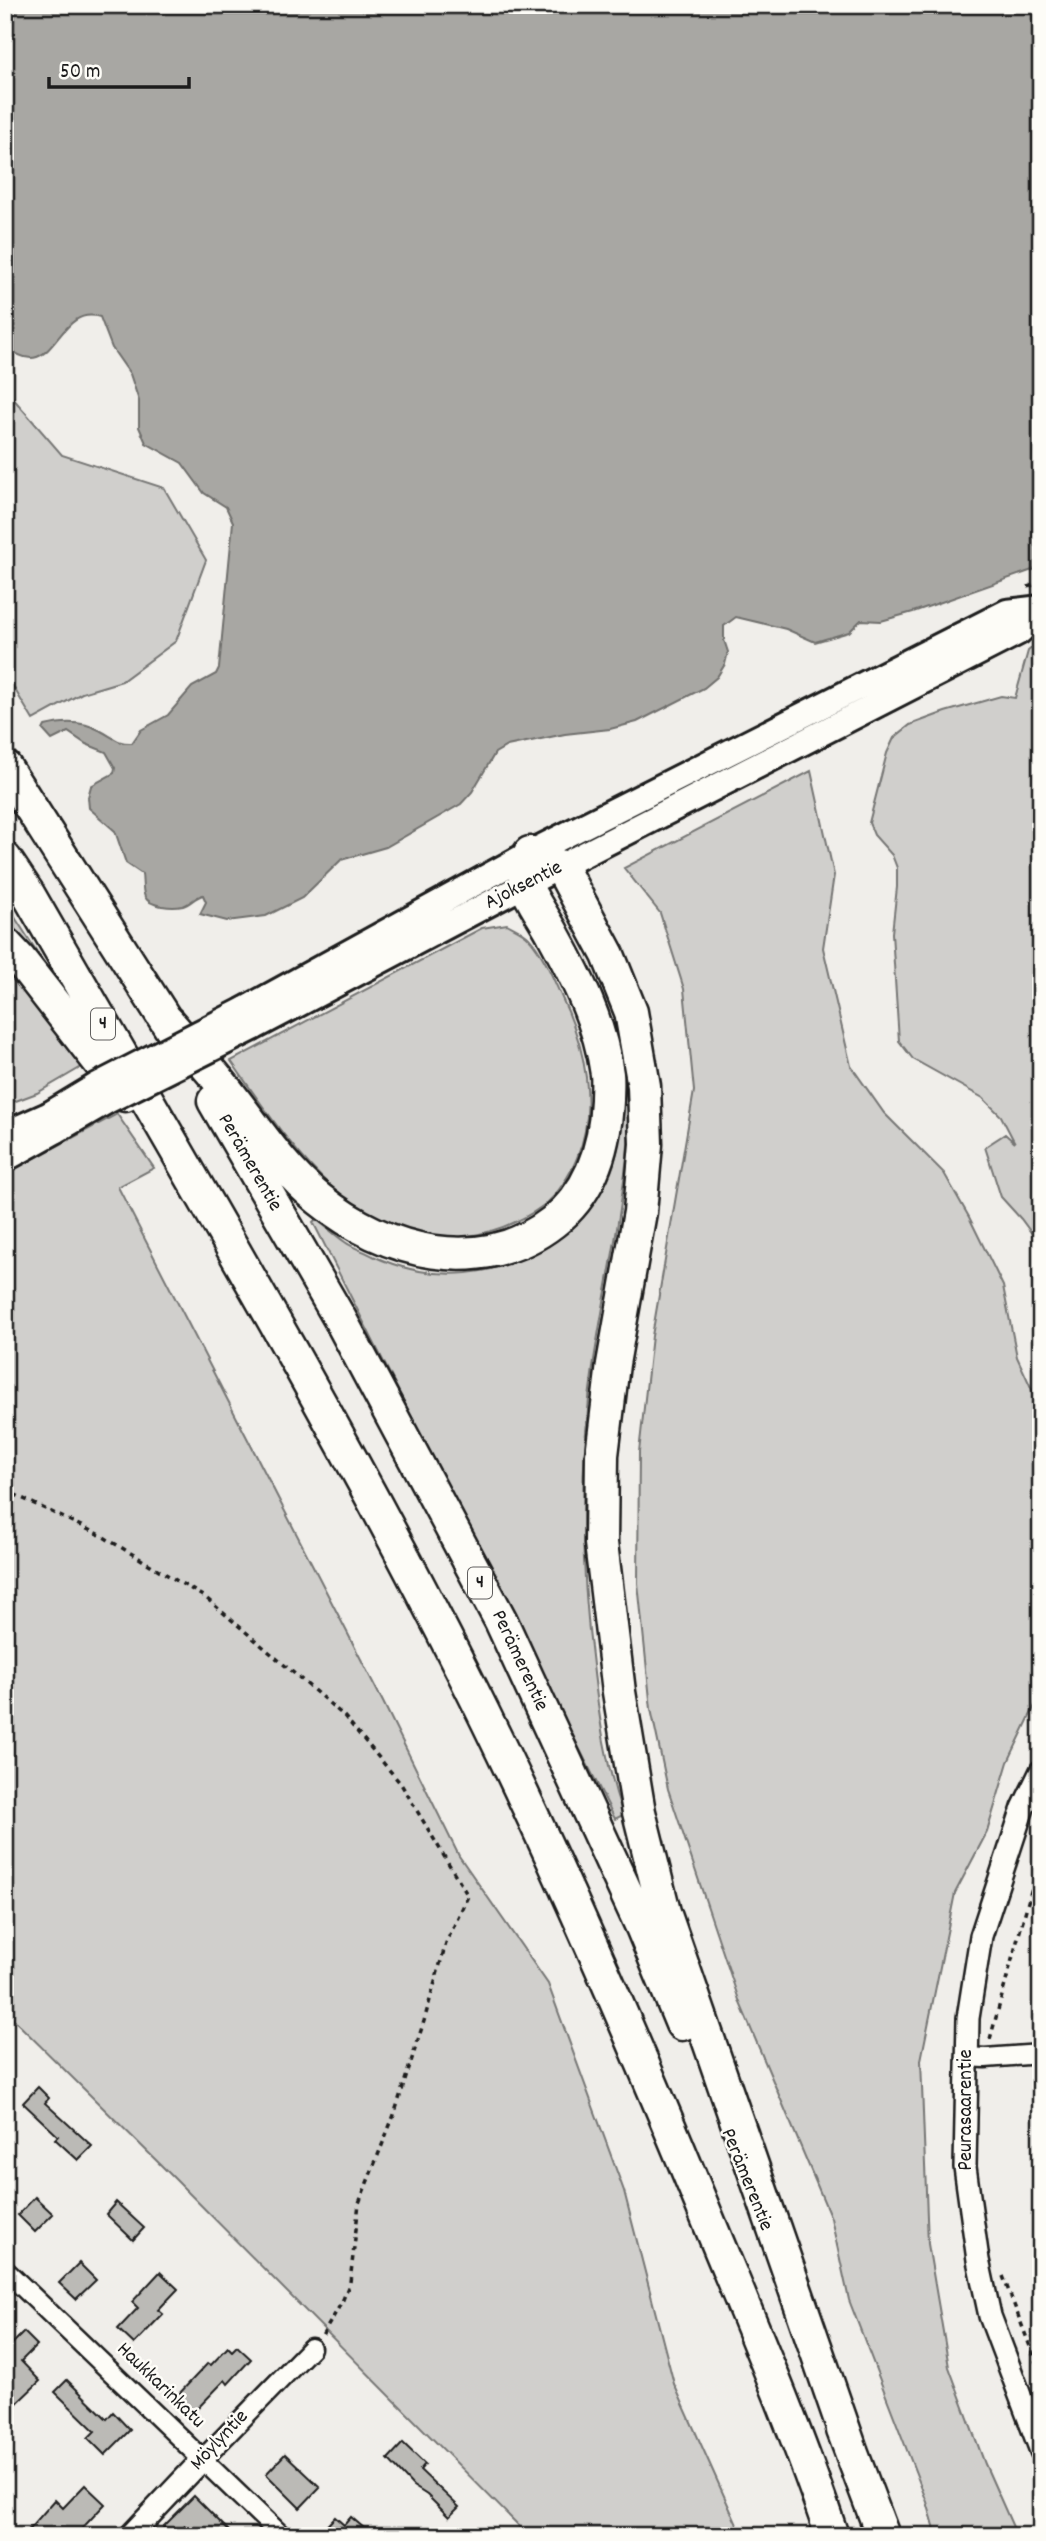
<svg xmlns="http://www.w3.org/2000/svg" width="1046" height="2541" viewBox="0 0 1046 2541" font-family="Dekko,sans-serif">
	<rect width="100%" height="100%" fill="#f0eeea"/>
	<filter id="ink" filterUnits="userSpaceOnUse"><feTurbulence type="fractalNoise" baseFrequency=".0143" numOctaves="2"/><feDisplacementMap in="SourceGraphic" scale="14" xChannelSelector="R" yChannelSelector="G"/><feConvolveMatrix kernelMatrix="1 2 1 2 8 2 1 2 1" color-interpolation-filters="sRGB"/></filter>
	<g filter="url(#ink)">
		<!-- green -->
		<path fill="#d0cfcc" stroke="#767674" stroke-width="2" d="M5 389 62 455 164 488 206 560 176 641 122 681 82 693 33 720 5 673Z
			M1041 640V722L1037 723 1041 730V1168L1038 1167 1041 1172V1246L1021 1219 1001 1197 985 1147 1005 1134 1015 1143 1001 1116 983 1098 913 1059 899 1041 892 933 897 887V868L892 855 874 835 869 823 887 753 894 738 910 725 945 712 1001 696 1015 698 1028 651Z
			M811 771 834 875 823 948 851 1066 884 1113 944 1173 969 1217 1003 1286 1017 1357 1041 1409V1693L1008 1762 987 1832 955 1893 921 2060 928 2244 949 2367 985 2464 1017 2536H937L927 2502 849 2300 831 2218 740 2003 668 1789 651 1709 638 1583 639 1452 652 1336 694 1091 684 989 660 913 624 868Z
			M5 902 50 972 5 924Z
			M507 924C514 928 524 932 529 938 544 955 553 978 562 998 585 1046 598 1108 577 1158 571 1173 557 1196 544 1205 513 1228 466 1243 428 1235 397 1229 358 1210 334 1189 293 1153 262 1105 231 1061L482 928Z
			M5 964 85 1065 37 1093 5 1105Z
			M623 1083C633 1116 628 1153 623 1187 616 1245 603 1302 594 1360 579 1461 580 1564 593 1665 599 1717 606 1766 623 1815L615 1819 313 1222 316 1219C325 1226 335 1235 345 1242 353 1248 364 1251 373 1256 436 1285 498 1278 554 1240 579 1222 599 1201 611 1172 622 1145 621 1111 623 1083Z
			M117 1114 154 1168 118 1187 383 1702 459 1856 548 1984 624 2191 674 2384 742 2536H529L168 2172 5 2011V1174Z"/>
		<!-- water -->
		<path fill="#a8a7a3" stroke="#706f6d" stroke-width="2" d="M5 5H1041V567L913 612 881 621 861 620 849 632 815 642 786 629 736 617 724 626V640L728 652 725 664 717 677 704 688 637 722 610 729 565 734 507 746 495 753 472 792 461 804 386 847 341 860 302 898 266 916 227 921 200 914 206 902 203 895C195 897 190 904 183 906 173 908 150 907 145 897 142 891 143 880 142 874L126 863 115 831 89 808 88 797 91 786 114 773 115 768 106 752 86 744 68 732 52 740 43 730 45 726C64 721 84 721 101 731 113 737 118 744 132 743L141 730 168 715 192 687 216 674 219 668 233 522 226 507 204 493 182 463 146 443 139 427V401L130 374 112 348 100 317C55 303 55 390 5 345Z"/>
		<!-- building -->
		<path fill="#bbbab6" stroke="#1c1c1c" stroke-width="2" d="M38 2087 49 2098 45 2103 92 2146 78 2160 55 2139 58 2136 23 2103Z
			M35 2197 53 2214 35 2232 18 2215Z
			M116 2202 144 2228 133 2240 106 2214Z
			M79 2263 96 2280 76 2299 59 2283Z
			M160 2272 178 2289 158 2310 163 2314 134 2344 118 2329 138 2308 132 2302Z
			M24 2332 37 2345 21 2361 40 2381 16 2404 5 2393V2345L8 2348Z
			M237 2346 251 2359 228 2384 225 2380 194 2412 177 2396 208 2363 211 2365 228 2347 232 2351Z
			M67 2380 107 2419 113 2412 130 2430 105 2455 88 2438 95 2431 55 2392Z
			M403 2443 425 2464 420 2470 459 2507 449 2517 427 2495 413 2486 388 2459Z
			M285 2454 320 2487 300 2508 266 2474Z
			M85 2485 105 2504 75 2536H23L55 2500 63 2508Z
			M194 2496 234 2536H195L185 2526 176 2536H172L163 2527Z
			M335 2517 344 2525 351 2517 364 2528 357 2536H317Z"/>
		<g fill="none" stroke-linecap="round" stroke-linejoin="round">
			<defs>
				<path id="minor" d="M966 2057 985 2058 1041 2054
					M5 2270 282 2536
					M203 2459 311 2348"/>
				<path id="tertiary" d="M1041 1771 1023 1808 981 1936 968 2018 965 2167 978 2260 990 2316 1041 2451
					M130 2536 203 2459"/>
				<path id="secondary" d="M244 1010 530 853 1007 612 1041 608
					M253 1028 526 884 1019 632 1041 611
					M5 1134 48 1115
					M5 1159 57 1130"/>
				<path id="motorway" d="M5 767 177 1038
					M5 859 27 892C175 1150 329 1406 463 1672 554 1853 634 2040 711 2227 753 2329 797 2431 832 2536
					M5 944 20 960 125 1095
					M168 1022C185 1042 203 1061 220 1082 252 1121 279 1167 319 1199 385 1253 481 1278 553 1222 592 1192 605 1147 607 1100 607 1092 608 1082 607 1074 600 1023 578 980 554 936 548 923 529 897 526 885 524 876 529 862 530 853L561 867 608 955 631 1012 644 1086 646 1144 640 1212 613 1364 602 1455 601 1543 619 1692 639 1812 664 1912 851 2450
					M214 1101 340 1319 501 1621 642 1927 682 2024
					M843 2430 883 2536"/>
			</defs>
			<!-- minor casing -->
			<use href="#minor" stroke="#1c1c1c" stroke-width="23"/>
			<!-- tertiary casing -->
			<use href="#tertiary" stroke="#1c1c1c" stroke-width="26"/>
			<!-- secondary casing -->
			<use href="#secondary" stroke="#1c1c1c" stroke-width="30"/>
			<!-- motorway casing -->
			<use href="#motorway" stroke="#1c1c1c" stroke-width="37"/>
			<!-- path -->
			<path stroke="#1c1c1c" stroke-width="3.5" stroke-dasharray="5 5" stroke-linecap="butt" d="M1028 587 1041 582
				M5 1490 102 1536 206 1598 344 1716 401 1784 468 1896 446 1943 424 2021 394 2115 359 2203 350 2282 342 2302 322 2336
				M990 2039 1041 1855
				M1003 2276 1041 2375"/>
			<!-- minor -->
			<use href="#minor" stroke="#fdfcf7" stroke-width="18"/>
			<!-- tertiary -->
			<use href="#tertiary" stroke="#fdfcf7" stroke-width="21"/>
			<!-- secondary -->
			<use href="#secondary" stroke="#fdfcf7" stroke-width="24"/>
			<!-- motorway -->
			<use href="#motorway" stroke="#fdfcf7" stroke-width="32"/>
			<defs>
				<path id="secondary-bridge" d="M48 1115 96 1086 244 1010
					M57 1130 107 1101 253 1028"/>
			</defs>
			<!-- secondary-bridge casing -->
			<use href="#secondary-bridge" stroke="#1c1c1c" stroke-width="30" stroke-linecap="butt"/>
			<!-- secondary-bridge -->
			<use href="#secondary-bridge" stroke="#fdfcf7" stroke-width="24"/>
		</g>
	</g>
	<g text-anchor="middle" dominant-baseline="central" stroke-width="5" stroke-linejoin="round" paint-order="stroke">
		<!-- shield labels -->
		<g fill="#fdfcf7" stroke="#605f5e" stroke-width="2">
			<rect x="91" y="1008.5" width="24" height="31" rx="5"/>
			<rect x="468" y="1567.5" width="24" height="31" rx="5"/>
		</g>
		<g font-size="19" font-weight="bold" fill="#1c1c1c">
			<text x="103" y="1024">4</text>
			<text x="480" y="1583">4</text>
		</g>
		<!-- street labels -->
		<g font-size="21" fill="#1c1c1c" stroke="#fdfcf7">
			<text transform="translate(524 886) rotate(-27)">Ajoksentie</text>
			<text transform="translate(249 1163) rotate(60)">Perämerentie</text>
			<text transform="translate(519 1661) rotate(65)">Perämerentie</text>
			<text transform="translate(967 2110) rotate(-90)">Peurasaarentie</text>
			<text transform="translate(746 2180) rotate(68)">Perämerentie</text>
			<text transform="translate(160 2386) rotate(44)">Haukkarinkatu</text>
			<text transform="translate(220 2441) rotate(-47)">Möylyntie</text>
		</g>
	</g>
	<!-- margin -->
	<rect width="1046" height="2541" fill="none" stroke="#fdfcf7" stroke-width="28"/>
	<rect x="14" y="14" width="1018" height="2513" fill="none" stroke="#1c1c1c" stroke-width="2.5" filter="url(#ink)"/>
	<!-- scale -->
	<path d="M49 77v10h140v-10" fill="none" stroke="#1c1c1c" stroke-width="3.5"/>
	<text x="60" y="77" font-size="21" fill="#1c1c1c" stroke="#fdfcf7" stroke-width="5" paint-order="stroke">50 m</text>
</svg>
